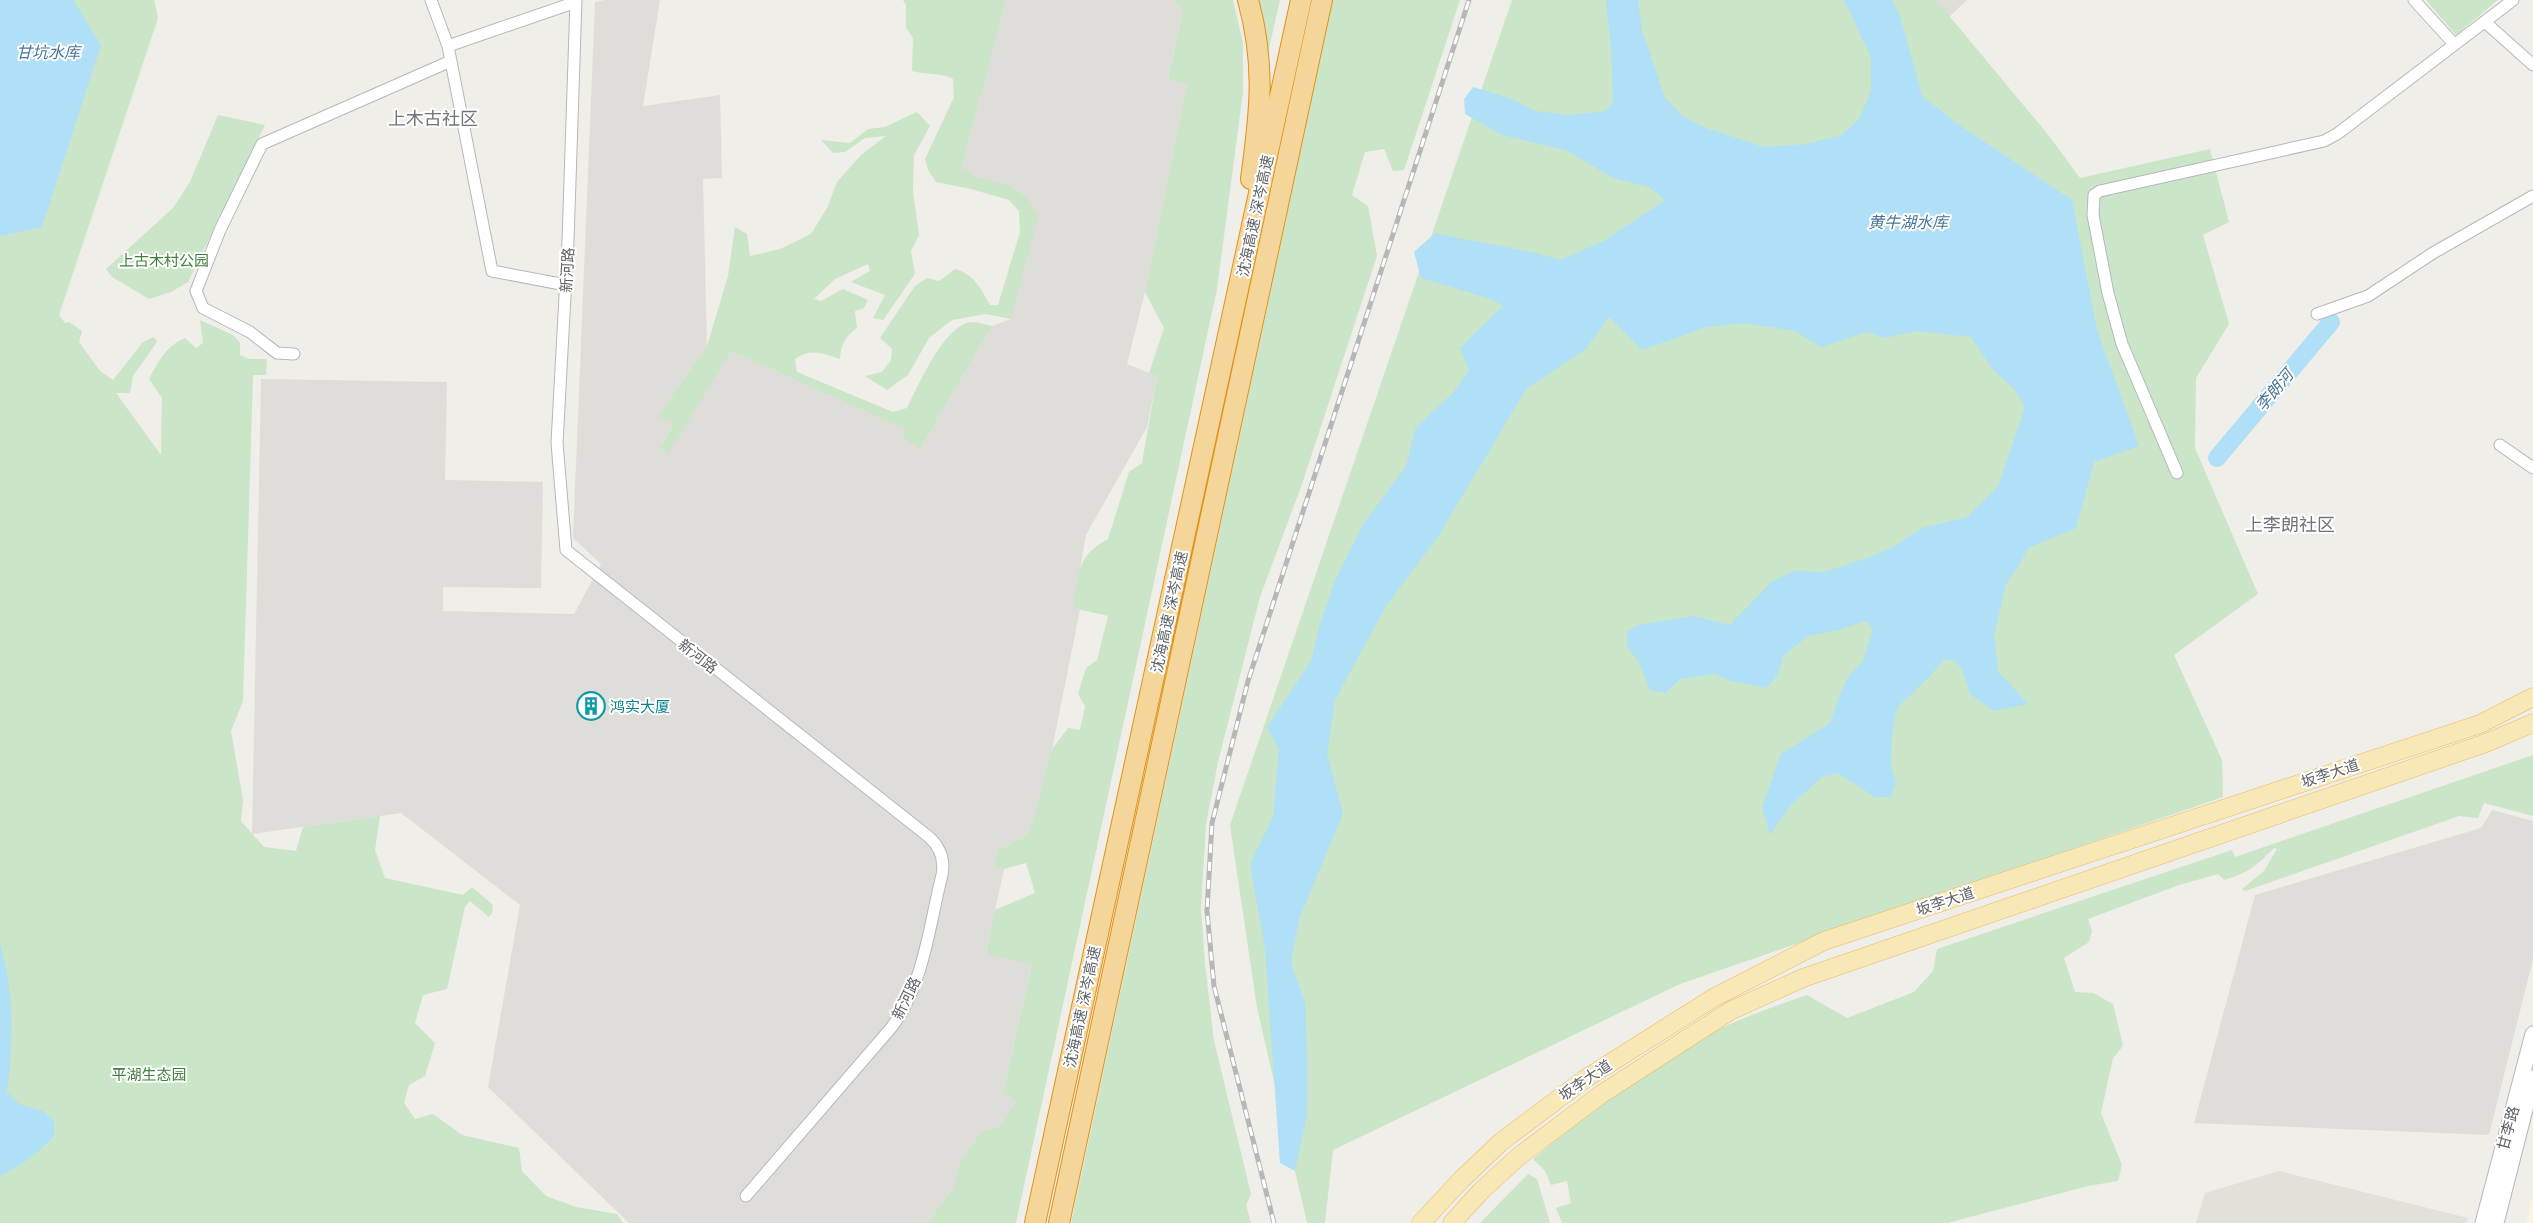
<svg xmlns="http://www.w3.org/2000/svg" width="2533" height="1223" viewBox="0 0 2533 1223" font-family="Quicksand,'Noto Sans SC',sans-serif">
	<rect width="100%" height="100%" fill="#f0eee8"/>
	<!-- commercial -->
	<path fill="#fbf3e2" d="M2533 1196V1223H2526Z"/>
	<!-- industrial -->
	<path fill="#dfddda" d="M605 0H660L643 106 720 95 722 178 703 179 707 346 659 415 673 424 660 447 731 351 904 429 903 439 920 449 992 326 1011 319 1026 196 1011 186 975 177 962 167 1006 0H1174L1183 12 1168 78 1187 84 1145 292 1127 364 1157 376 1147 427 1086 535 1073 608 1080 610 1052 749 1034 818 1025 836 998 850 994 867 1004 869 986 953 1032 963 1003 1093 1016 1102 999 1126 981 1132 961 1160 953 1188 927 1223H629L488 1087 520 905 401 813 252 834 261 379 447 382 445 480 543 482 541 588 443 587V611L574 614 601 564 573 538 595 2Z
		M1936 0H1967L1949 17Z
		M2492 810 2533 821V959L2489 1135 2194 1123 2255 895 2481 828Z"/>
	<!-- education -->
	<path fill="#e3dfd9" d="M2279 1171 2468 1218 2466 1223H2196L2205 1193Z"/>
	<!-- green -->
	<path fill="#cae5c7" d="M0 0H154L158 18 59 315 65 323 69 322 82 331 79 342 100 371 113 380 143 342 154 337 157 342 133 376 130 393H116L161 455 162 398 149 379C158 362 167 345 185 338L196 348 203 343 200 320 233 335 240 343V355L249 359H267L266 375H253L243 701 231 731 243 800 241 821 264 847 296 851 303 827 380 816 375 850 385 878 463 895 472 887 493 905 492 913 489 917 470 901 465 907 447 989 423 995 415 1023 435 1043 425 1076 409 1085 404 1103 415 1119 433 1114 462 1135 519 1148 522 1171 546 1196 576 1207 617 1214 623 1223H0Z
		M903 0H1006L962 167 976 177 1011 186 1026 196 1038 217 1011 319 986 314 952 320 929 338 908 375 887 390 865 376 882 372 891 360 892 349 880 338 915 286 927 278 939 281 955 269C974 274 981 289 990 305H998L1020 232 1019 211 1009 200 971 189 936 182 928 170 925 159 954 97 953 79C939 72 927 75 912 71L913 38 906 28V5Z
		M1174 0H1233L1243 43V92L1217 289 1016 1223H927L953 1188 961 1160 981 1132 999 1126 1016 1102 1003 1093 1032 964 986 954 995 910 1035 893 1026 863 1004 869 994 867 998 850 1025 836 1034 818 1052 749 1068 728 1080 730 1085 706 1078 694 1086 668 1097 660 1108 616 1073 608C1079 574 1075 557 1108 539L1129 472 1142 463 1157 376 1149 373 1164 328 1145 292 1187 84 1168 79 1183 12Z
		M1253 0H1280L1265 66Z
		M1333 0H1460L1404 170 1393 171 1384 149 1365 152 1352 195 1368 206 1377 256 1301 487 1260 597 1218 762 1206 824 1201 908 1205 964 1214 1041 1251 1194 1246 1205 1251 1223H1071Z
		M1512 0H1936L2050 137 2080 178 2210 149 2229 222 2203 235 2229 324 2196 378 2195 448 2258 594 2174 655 2222 760 2223 797 1680 984 1333 1150 1325 1223H1307L1257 1008 1230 825Z
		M2426 0H2498L2456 35Z
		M917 112 930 126 914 155 913 191 919 235 911 251 915 274 883 320 873 318 885 295 851 282 870 271 868 264 835 279 814 299 821 301 843 289 868 300 864 308 855 311 857 328C845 337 841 344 840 359 822 353 811 348 795 359L797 372 893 412 907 408C918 387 945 322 973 322 978 322 986 325 992 326L920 449 903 439 904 429 731 351 668 454 660 448 673 424 658 416 707 346 728 276 735 227 747 234 750 256 780 249 811 234 827 208 837 182 861 155 886 136 865 138 845 152 833 153 821 140 850 143 868 129 885 127Z
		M218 115 265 125 188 282 171 292 149 299 112 277 106 269 173 208 190 182Z
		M2533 755V816L2484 803 2478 818 2459 816 2245 891 2242 889 2264 871 2277 849 2274 848C2255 867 2250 872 2224 880L2218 874 2179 885 2088 919 2092 931 2089 942 2064 958 2075 992 2093 993 2113 1004 2123 1046 2113 1058 2101 1113 2122 1165 2118 1181 2088 1186 1947 1223H1562L1556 1208 1571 1203 1567 1181 1551 1185 1545 1171 1533 1159C1585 1116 1638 1072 1697 1040 1732 1021 1770 1008 1807 995L1847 1018 1914 992 1933 971 1937 949 2232 850 2235 857Z
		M1528 1174 1537 1179 1550 1223H1480Z"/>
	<!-- water -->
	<path fill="#b0dff8" d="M0 0H73L101 45 42 227 0 236Z
		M1606 0H1638L1642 30 1665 98 1684 117 1706 128 1764 147 1806 144 1842 135 1859 119 1871 91V57L1844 0H1892L1900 16 1922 96 1962 127 2072 200 2097 330 2139 446 2094 462 2076 528 2028 548 2018 567 2006 584 1994 635 1998 671 2028 704 1994 711 1970 694 1962 669 1954 660H1943L1932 674 1897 708 1892 734 1891 765 1896 782 1891 797H1875L1838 773 1822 777 1790 806 1770 835 1762 807 1781 754 1830 723 1840 693 1849 676 1863 661 1873 628 1866 621 1839 630 1808 636 1783 656 1778 674 1767 688 1730 681 1715 674 1680 679 1665 693 1650 690 1639 662 1627 647V632L1638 625 1694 616 1730 625 1771 582 1794 571 1824 572 1867 558 1893 547 1922 528 1967 517 1998 487 2025 407 2015 390 1993 370 1971 337 1915 331 1885 338 1866 332 1821 347 1795 331 1745 323 1707 327 1642 350 1609 317 1586 349 1526 389 1439 535 1386 606 1335 700 1327 754 1343 814 1299 919 1291 963 1305 1003 1307 1062V1115L1295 1171 1280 1163 1265 949 1250 864 1273 817 1279 750 1267 727 1311 661 1320 624 1336 578 1362 526 1406 466 1416 427 1453 393 1469 370 1460 348 1503 306 1491 299 1421 278 1414 252 1435 233C1476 243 1519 247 1560 260L1604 241 1665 200 1649 187 1613 178 1568 151 1502 135 1465 114 1464 99 1473 87 1512 99 1535 111 1570 115 1606 111 1613 102 1611 49Z
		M0 944C15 995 13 1040 7 1092L19 1104 43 1111 54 1121V1136C38 1153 21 1166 0 1176Z"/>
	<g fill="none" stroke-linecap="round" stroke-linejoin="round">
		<!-- river -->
		<path stroke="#b0dff8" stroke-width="18" d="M2217 458 2331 322"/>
		<defs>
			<path id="minor" d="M431 0 448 46 492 271 566 285
				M576 0 568 241 557 443 566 550 929 837C940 847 945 859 942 875 929 926 924 985 891 1028L746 1196
				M2414 0 2454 44
				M2486 23 2533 65
				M448 46 576 2
				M2317 314 2368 296 2433 253 2533 196
				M294 354 277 353 250 332 203 308 196 291 220 230 262 144 451 61
				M2500 445 2533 468
				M2177 473 2122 344 2108 293 2093 215 2094 195 2100 191 2324 141 2337 134 2513 0"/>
			<path id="secondary" d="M2483 1223 2533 1034
				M2496 1223 2533 1078"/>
			<path id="primary" d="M1421 1223 1462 1179 1502 1141 1585 1079 1713 998 1824 941 2480 724 2533 697
				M1452 1223 1481 1191 1518 1157 1600 1095 1730 1011 1803 978 2486 743 2533 723"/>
			<path id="motorway" d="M1248 0C1266 65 1260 113 1251 179
				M1035 1223 1301 0
				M1059 1223 1322 0"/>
		</defs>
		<!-- minor casing -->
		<use href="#minor" stroke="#b5b8bb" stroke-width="13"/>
		<!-- secondary casing -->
		<use href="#secondary" stroke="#b4b7bb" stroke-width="17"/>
		<!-- primary casing -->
		<use href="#primary" stroke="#e6b96b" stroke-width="19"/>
		<!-- motorway casing -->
		<use href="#motorway" stroke="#e39115" stroke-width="22"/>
		<!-- minor -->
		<use href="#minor" stroke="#fff" stroke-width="11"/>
		<!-- secondary -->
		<use href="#secondary" stroke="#fff" stroke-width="15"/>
		<!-- primary -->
		<use href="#primary" stroke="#f8e8b5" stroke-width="18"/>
		<!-- motorway -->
		<use href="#motorway" stroke="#f4d69b" stroke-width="20"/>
		<defs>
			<path id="rail" d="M1274 1223 1214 986 1207 911 1212 823 1248 681 1469 0"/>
		</defs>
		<!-- rail casing -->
		<use href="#rail" stroke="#b6b7b7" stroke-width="5"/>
		<!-- rail -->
		<use href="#rail" stroke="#fff" stroke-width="3" stroke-dasharray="9" stroke-linecap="butt"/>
	</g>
	<!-- icons -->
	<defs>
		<symbol id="building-ring" viewBox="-11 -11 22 22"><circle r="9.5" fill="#fff" stroke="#0f9aa8" stroke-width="1.5"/><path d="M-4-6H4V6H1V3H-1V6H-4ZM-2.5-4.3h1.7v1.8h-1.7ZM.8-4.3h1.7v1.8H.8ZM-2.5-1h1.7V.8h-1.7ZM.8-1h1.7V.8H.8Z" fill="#0f9aa8"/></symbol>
	</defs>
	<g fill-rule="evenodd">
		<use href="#building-ring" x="575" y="690" width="32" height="32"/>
	</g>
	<g text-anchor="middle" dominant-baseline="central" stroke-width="4" stroke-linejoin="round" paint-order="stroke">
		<!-- street labels -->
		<g font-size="15" fill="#5f6367" stroke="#fff">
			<text transform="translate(1255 216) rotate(-78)">沈海高速 深岑高速</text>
			<text transform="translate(567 270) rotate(-87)">新河路</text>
			<text transform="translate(1169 612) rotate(-78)">沈海高速 深岑高速</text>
			<text transform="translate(698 656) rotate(38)">新河路</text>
			<text transform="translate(2330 773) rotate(-18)">坂李大道</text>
			<text transform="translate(1945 901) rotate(-18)">坂李大道</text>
			<text transform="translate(906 998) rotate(-64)">新河路</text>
			<text transform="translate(1082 1007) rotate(-78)">沈海高速 深岑高速</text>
			<text transform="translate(1585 1080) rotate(-34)">坂李大道</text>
			<text transform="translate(2508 1128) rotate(-75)">甘李路</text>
		</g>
		<!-- park labels -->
		<g font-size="15" fill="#40803d" stroke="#fff">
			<text x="164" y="260">上古木村公园</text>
			<text x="149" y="1074">平湖生态园</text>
		</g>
		<!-- culture labels -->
		<g font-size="15" fill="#0d838f" stroke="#fff" text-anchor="start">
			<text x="610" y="706">鸿实大厦</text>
		</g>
		<!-- water labels -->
		<g font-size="16" font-style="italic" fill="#477698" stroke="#fff">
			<text x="48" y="52">甘坑水库</text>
			<text x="1908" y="222">黄牛湖水库</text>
			<text transform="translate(2274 390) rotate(-50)">李朗河</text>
		</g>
		<!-- quarter labels -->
		<g font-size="18" fill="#707579" stroke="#fff">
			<text x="433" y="118">上木古社区</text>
			<text x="2290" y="524">上李朗社区</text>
		</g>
	</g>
</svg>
